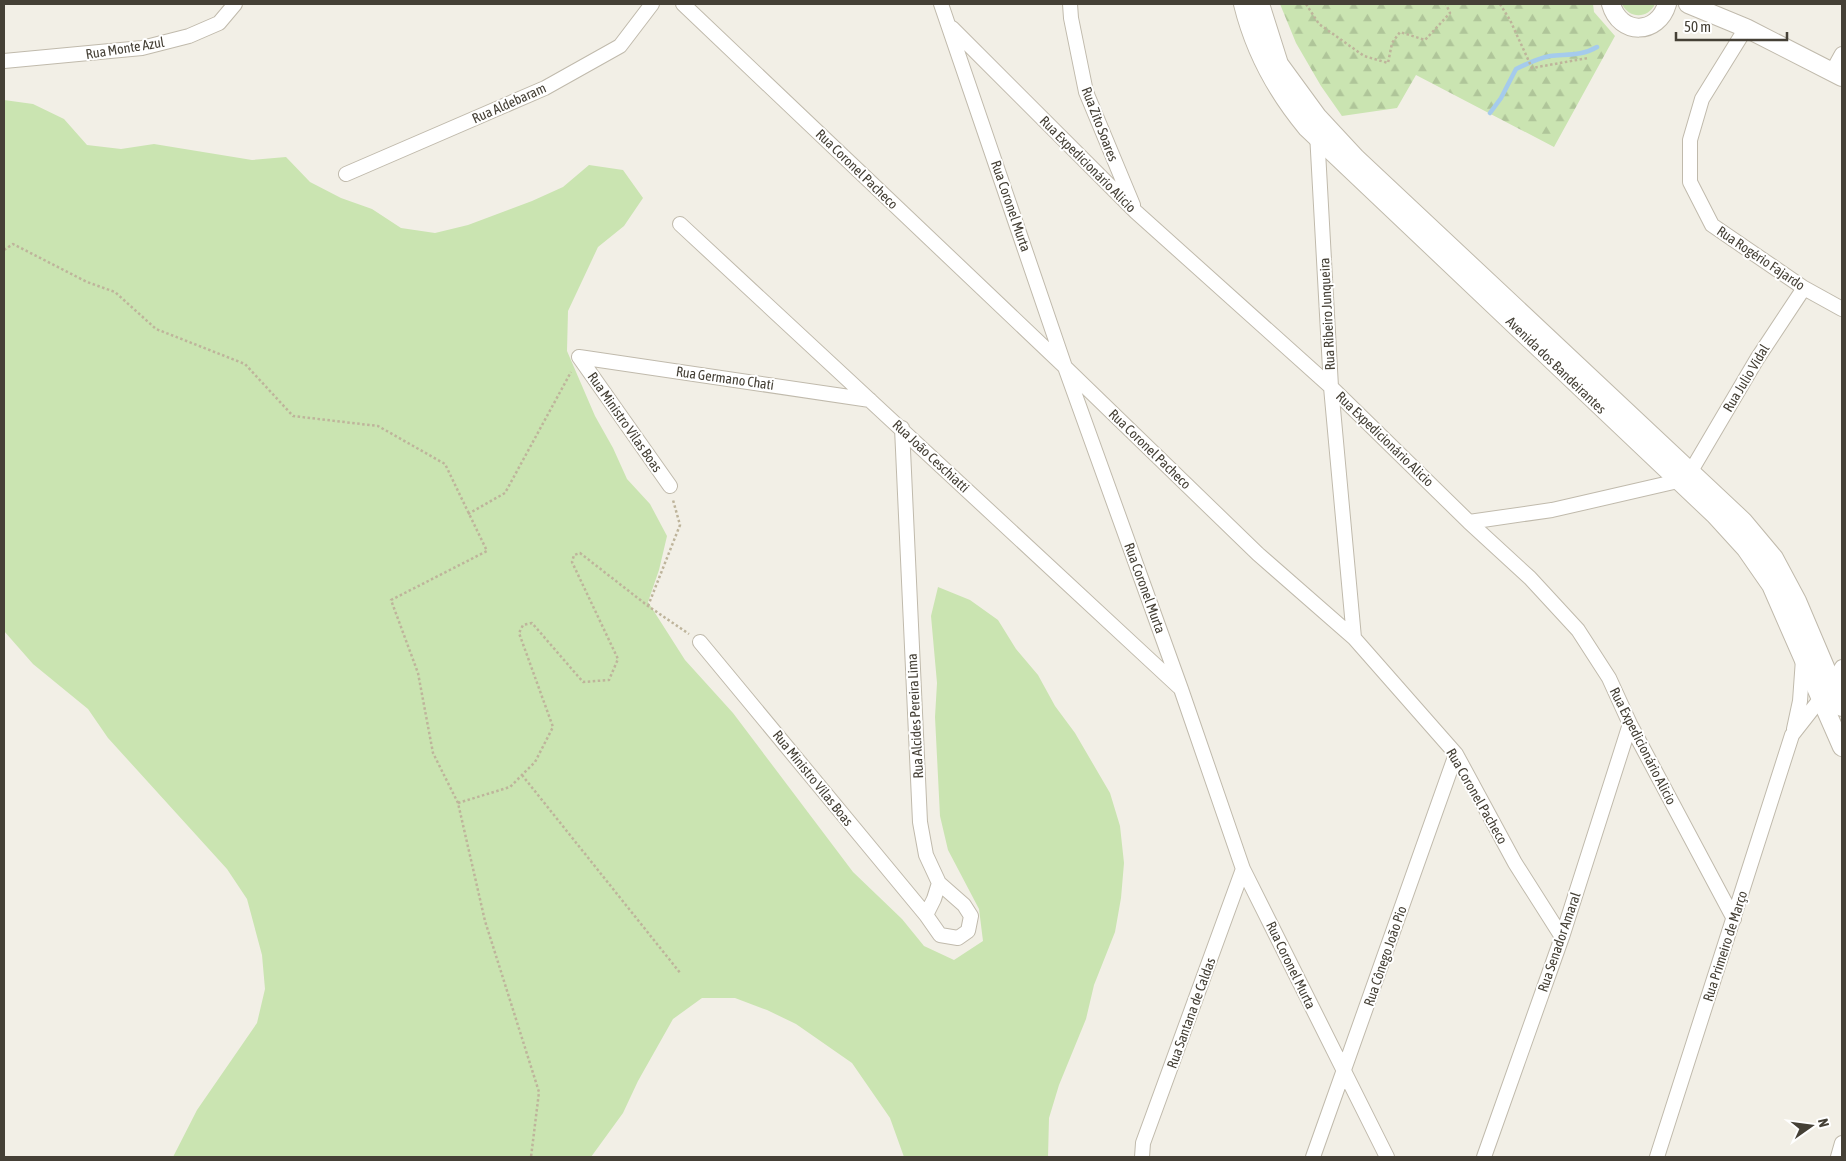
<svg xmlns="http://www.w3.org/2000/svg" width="1846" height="1161" viewBox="0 0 1846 1161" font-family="'Asap Condensed',sans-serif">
	<defs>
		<pattern id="forest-firs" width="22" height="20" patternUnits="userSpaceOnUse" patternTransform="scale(1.25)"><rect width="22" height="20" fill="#cae4b1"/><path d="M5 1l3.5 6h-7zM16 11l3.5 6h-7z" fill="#afc599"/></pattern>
	</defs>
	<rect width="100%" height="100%" fill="#f2efe6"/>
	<!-- green -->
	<path fill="#cae4b1" d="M1622 4H1655C1648 19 1629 19 1622 4Z
		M4 100 33 104 64 119 87 145 121 149 154 144 252 160 286 157 310 182 341 198 372 209 401 228 435 233 468 225 532 201 563 187 589 165 623 170 643 198 624 226 598 247 568 311 567 351 595 416 613 448 627 479 650 504 667 536 659 570 648 602 685 660 733 713 853 872 902 919 924 946 954 960 983 941 979 909 948 850 940 816 935 717 937 683 931 616 938 587 970 600 998 620 1016 649 1038 675 1055 706 1075 733 1110 793 1120 826 1124 863 1121 898 1115 932 1094 985 1086 1019 1059 1085 1049 1118 1048 1157H904L890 1118 852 1063 796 1024 767 1010 735 998H702L673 1019 638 1081 623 1113 591 1157H173L197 1110 257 1023 265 989 262 955 247 899 227 869 108 738 88 709 33 664 4 631Z"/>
	<!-- forest -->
	<path fill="url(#forest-firs)" d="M1280 4H1593L1594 12 1615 36 1554 147 1416 75 1397 108 1342 116 1321 86 1296 43Z"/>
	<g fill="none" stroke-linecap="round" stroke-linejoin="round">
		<!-- stream -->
		<path stroke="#a5cbec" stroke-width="4.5" d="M1490 113 1501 98 1516 69C1526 64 1539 58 1550 56 1567 54 1582 56 1597 47"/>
		<defs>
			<path id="minor" d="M683 4 1065 367 1258 554 1354 638 1456 754 1515 863 1562 937
				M941 4 1065 367 1181 689 1243 869 1387 1157
				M1070 4 1071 18 1086 92 1133 205
				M952 28 1136 212 1331 387 1469 522 1530 578 1578 630 1609 678 1630 724 1734 919
				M1746 28 1702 99 1690 140V182L1712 225 1804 288 1842 309
				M4 61 142 48 189 36 219 23 235 4
				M1832 72 1842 54
				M1317 133 1331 387 1354 638
				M346 174 545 88 620 46 652 4
				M680 224 1179 687
				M579 357 870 400
				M579 357 670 486
				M1691 471 1757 359 1804 288
				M1469 522 1552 510 1678 481
				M700 642 926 915 940 935 958 938 968 931 971 916 964 905 939 883 926 855 920 822 902 428
				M1794 729 1800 701 1803 659
				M926 915 934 899 939 883
				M1142 1157 1143 1143 1243 869
				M1313 1157 1456 754
				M1484 1157 1562 937 1630 724
				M1657 1157 1792 735 1832 684 1842 667
				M1838 1157 1842 1143"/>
			<path id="tertiary" d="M1243 4C1254 49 1277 92 1307 128L1715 515 1746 549 1771 585 1842 747
				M1260 4 1279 64 1317 116 1356 158 1743 521 1774 558 1797 601 1842 707
				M1611 4C1620 36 1658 35 1667 4
				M1688 4 1746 28 1842 77"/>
		</defs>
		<!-- minor casing -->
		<use href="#minor" stroke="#c0baac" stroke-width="16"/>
		<!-- tertiary casing -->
		<use href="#tertiary" stroke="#c0baac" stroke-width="20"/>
		<!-- path -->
		<path stroke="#beb49b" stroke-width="2.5" stroke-dasharray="2.5 2.5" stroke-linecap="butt" d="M1306 4 1319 24 1364 56 1388 63 1392 43 1400 32 1425 40 1450 13 1446 4
			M1500 4 1510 20 1532 68 1588 58
			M4 250 13 244 87 282 115 292 156 329 245 364 293 416 378 426 445 464 487 551 391 600 418 673 433 753 458 803 485 921 539 1092 531 1157
			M468 514 505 493 571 372
			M648 606 680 525 673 500
			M522 775 681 974
			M458 803 510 787 535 762 553 727 519 633 523 625 532 623 583 682 609 680 618 659 572 562 574 555 580 553 648 606 689 634"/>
		<!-- minor -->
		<use href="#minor" stroke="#fff" stroke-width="14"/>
		<!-- tertiary -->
		<use href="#tertiary" stroke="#fff" stroke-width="18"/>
	</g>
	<g text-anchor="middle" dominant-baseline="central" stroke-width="4" stroke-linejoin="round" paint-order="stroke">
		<!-- street labels -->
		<g font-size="14" fill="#454036" stroke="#fff">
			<text transform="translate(125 48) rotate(-9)">Rua Monte Azul</text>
			<text transform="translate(509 103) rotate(-24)">Rua Aldebaram</text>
			<text transform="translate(1100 124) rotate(69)">Rua Zito Soares</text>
			<text transform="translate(1088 164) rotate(45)">Rua Expedicionário Alicio</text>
			<text transform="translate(857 169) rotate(44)">Rua Coronel Pacheco</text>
			<text transform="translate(1011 206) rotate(71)">Rua Coronel Murta</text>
			<text transform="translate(1761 258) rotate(34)">Rua Rogério Fajardo</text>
			<text transform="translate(1327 314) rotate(-93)">Rua Ribeiro Junqueira</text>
			<text transform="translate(1556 365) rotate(44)">Avenida dos Bandeirantes</text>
			<text transform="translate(725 378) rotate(8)">Rua Germano Chati</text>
			<text transform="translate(1746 378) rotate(-59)">Rua Julio Vidal</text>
			<text transform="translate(625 422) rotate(55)">Rua Ministro Vilas Boas</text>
			<text transform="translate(1385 439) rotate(44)">Rua Expedicionário Alicio</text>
			<text transform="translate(1150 449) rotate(44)">Rua Coronel Pacheco</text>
			<text transform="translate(931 456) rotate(43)">Rua João Ceschiatti</text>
			<text transform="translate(1145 588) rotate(70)">Rua Coronel Murta</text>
			<text transform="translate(915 716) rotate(-93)">Rua Alcides Pereira Lima</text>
			<text transform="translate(1643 746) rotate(63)">Rua Expedicionário Alicio</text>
			<text transform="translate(813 778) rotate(51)">Rua Ministro Vilas Boas</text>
			<text transform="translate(1477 796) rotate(60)">Rua Coronel Pacheco</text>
			<text transform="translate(1559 942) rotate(-71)">Rua Senador Amaral</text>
			<text transform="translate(1725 946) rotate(-72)">Rua Primeiro de Março</text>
			<text transform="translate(1385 956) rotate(-71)">Rua Cônego João Pio</text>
			<text transform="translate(1291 965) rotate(64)">Rua Coronel Murta</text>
			<text transform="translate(1191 1013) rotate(-70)">Rua Santana de Caldas</text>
		</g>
	</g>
	<!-- border -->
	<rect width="1846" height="1161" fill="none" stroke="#454036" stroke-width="10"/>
	<!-- north arrow -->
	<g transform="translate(1811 1126) rotate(76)" stroke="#ffffff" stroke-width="4" paint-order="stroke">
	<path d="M0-4L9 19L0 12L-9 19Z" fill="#454036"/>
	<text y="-8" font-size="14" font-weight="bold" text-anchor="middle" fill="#454036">N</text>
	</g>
	<!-- scale -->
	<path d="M1676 32v8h111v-8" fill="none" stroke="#454036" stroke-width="2.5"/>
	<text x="1684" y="32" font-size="15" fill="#454036" stroke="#ffffff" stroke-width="4" paint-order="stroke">50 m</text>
</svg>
